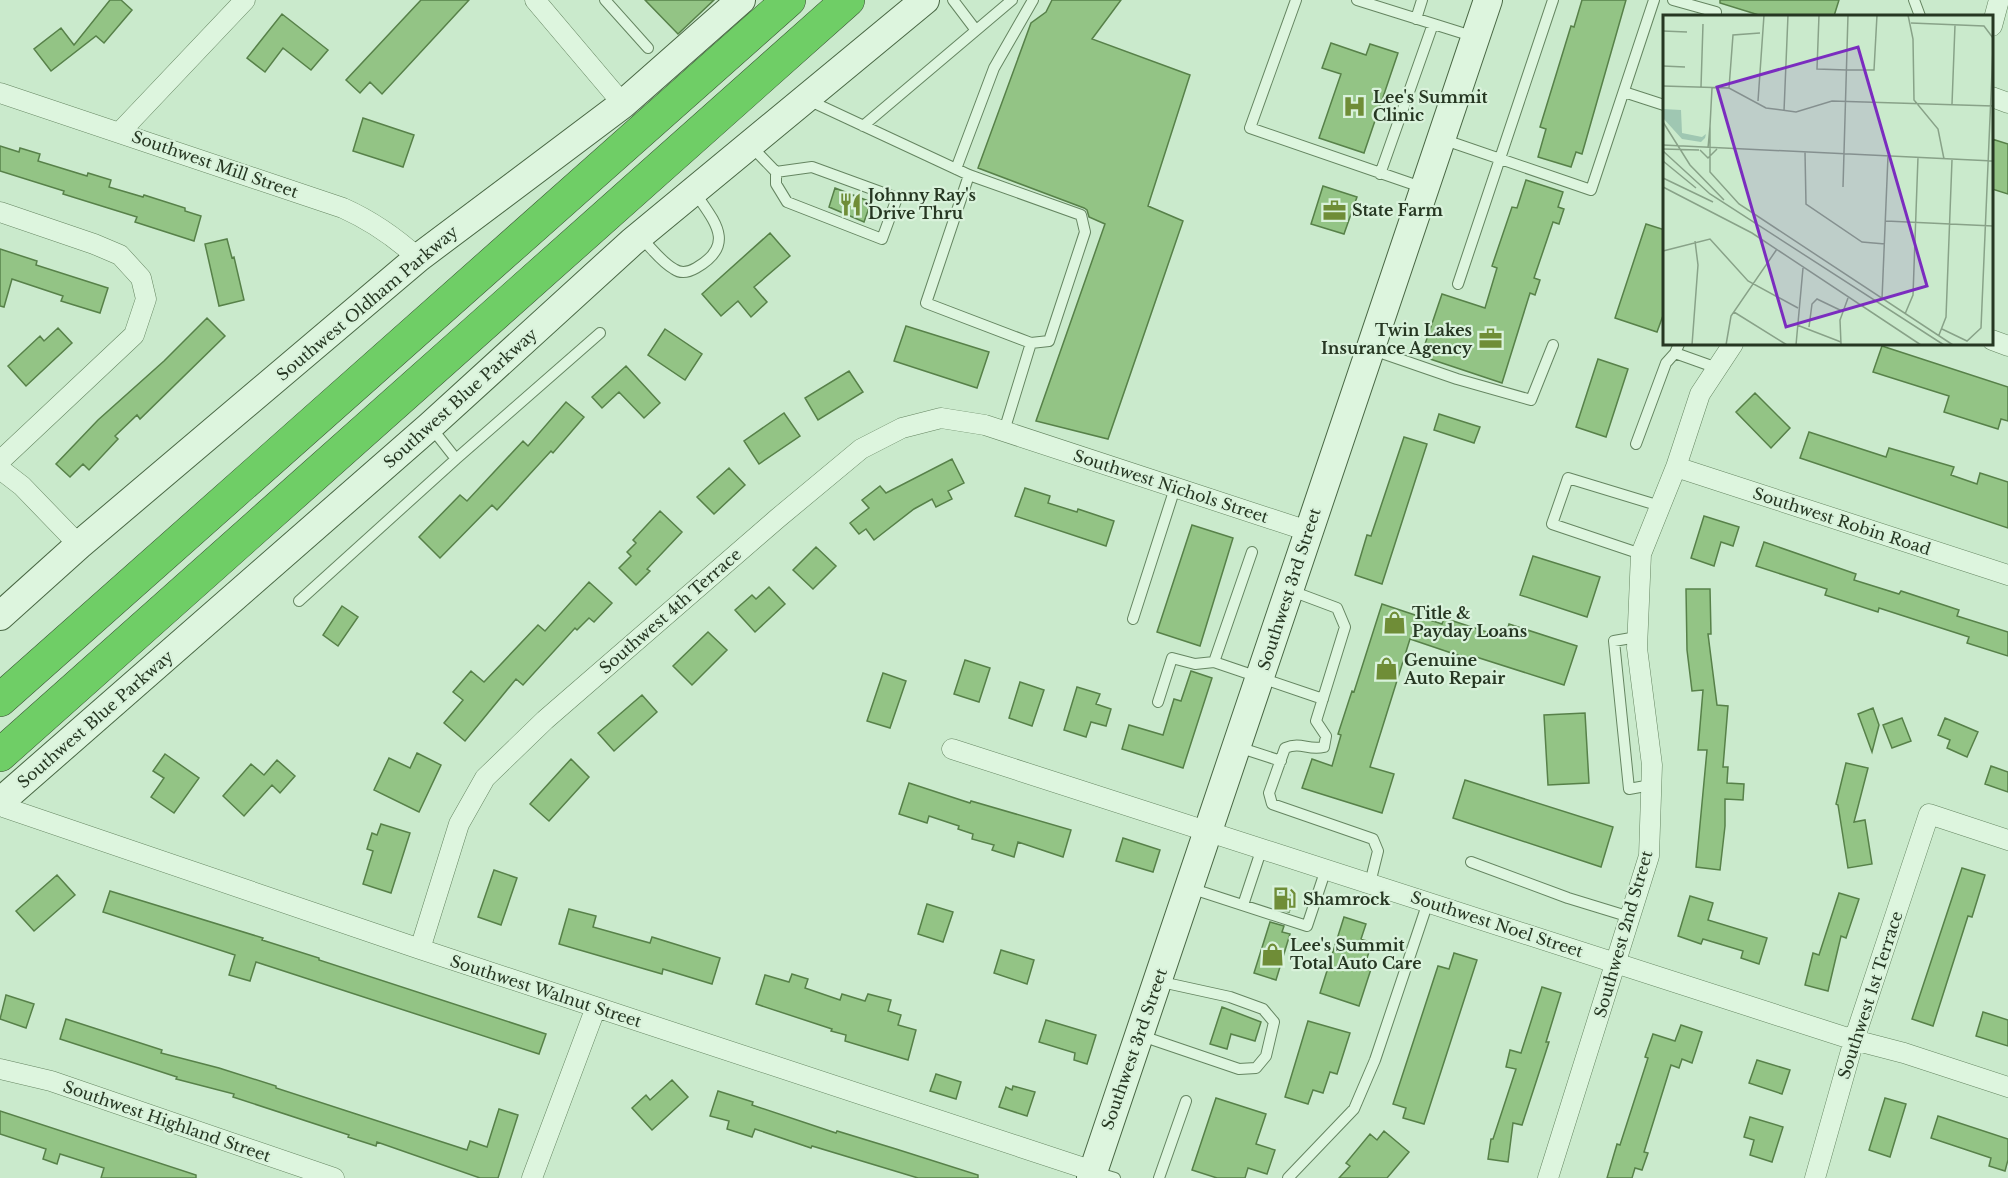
<svg xmlns="http://www.w3.org/2000/svg" width="2008" height="1178" viewBox="0 0 2008 1178" font-family="'Libre Baskerville',serif">
	<rect width="100%" height="100%" fill="#caeacc"/>
	<!-- building -->
	<path fill="#93c485" stroke="#578149" stroke-width="1.5" d="M110 0H121L132 10 104 43 96 36 51 71 34 49 61 28 74 45Z
		M421 0H469L382 94 370 82 360 93 346 80Z
		M645 0H714L678 34Z
		M1052 0H1121L1092 39 1190 75 1148 206 1183 221 1108 439 1036 421 1105 224 1089 217 1087 210 1084 208 978 168 1031 23 1046 12Z
		M1582 0H1626L1582 154 1576 152 1571 167 1538 157 1546 129 1540 127 1571 26 1574 27Z
		M1720 0H1839L1834 16H1762L1720 3Z
		M282 14 328 50 311 70 283 48 265 72 247 58Z
		M1331 43 1366 55 1370 44 1398 53 1364 153 1319 138 1341 74 1322 68Z
		M363 118 414 135 403 167 353 151Z
		M1992 139 2008 144V194L1992 189Z
		M0 146 19 152 20 148 40 154 38 161 87 176 88 173 111 180 109 187 143 197 144 195 185 208V211L201 216 194 241 135 222 137 217 63 194 64 191 0 171Z
		M1526 180 1563 192 1558 207 1564 209 1559 224 1553 222 1534 278 1540 280 1535 295 1530 293 1502 383 1421 356 1442 294 1485 308 1497 268 1492 266 1512 207 1517 208Z
		M1323 186 1357 197 1344 234 1311 224Z
		M835 188 871 202 864 222 829 207Z
		M1646 224 1665 230V310L1657 332 1615 318Z
		M770 233 790 256 754 287 767 302 751 317 738 301 721 316 702 294Z
		M227 239 232 258 234 257 244 300 219 306 205 244Z
		M0 249 37 261 36 265 108 288 100 313 61 301 63 296 12 279 4 307 0 306Z
		M207 318 225 336 140 419 137 415 115 436 118 439 89 470 83 464 70 477 56 464 98 420 164 361Z
		M906 326 989 352 977 388 894 361Z
		M58 328 72 343 26 386 8 366 40 336 44 341Z
		M665 329 702 354 685 380 648 355Z
		M1882 346 2008 387V421L2001 419 1998 429 1944 412 1949 396 1873 372Z
		M1598 359 1628 369 1606 437 1576 427Z
		M626 366 660 403 644 418 619 392 602 408 592 397Z
		M849 371 863 392 818 420 805 398Z
		M1755 393 1790 428 1771 448 1736 412Z
		M566 402 584 417 553 453 551 451 497 510 492 505 440 558 419 537 460 495 467 501 523 441 528 446Z
		M784 413 800 436 759 464 744 441Z
		M1439 414 1480 427 1474 443 1434 430Z
		M1809 432 1886 457 1889 448 1954 467 1951 475 1977 484 1980 473 2008 482V528L1800 458Z
		M1404 437 1427 444 1382 584 1355 575 1367 535 1371 536Z
		M952 459 964 483 948 491 952 499 936 507 932 499 914 509 874 540 866 529 859 534 850 523 869 508 862 500 880 486 886 493Z
		M729 468 745 485 714 514 697 497Z
		M1025 488 1050 496 1048 503 1077 512 1078 509 1114 521 1106 546 1015 516Z
		M660 511 682 532 647 569 650 571 636 585 619 568 631 556 627 552 636 543 633 540Z
		M1704 516 1739 527 1733 546 1721 542 1714 566 1691 558Z
		M1192 525 1233 538 1200 646 1157 632Z
		M1764 542 1856 574 1854 580 1899 594 1901 591 1959 610 1957 616 2008 632V656L1967 643 1969 637 1879 608 1878 612 1825 595 1827 589 1756 566Z
		M816 547 836 566 813 589 793 570Z
		M1533 556 1600 577 1587 617 1520 595Z
		M589 582 612 603 594 622 589 618 577 630 575 628 523 685 516 679 465 741 444 723 463 700 453 692 471 671 484 682 538 625 545 631Z
		M769 587 785 604 755 632 735 610 752 595 756 599Z
		M1686 589H1710L1711 634H1708L1717 705 1728 706 1723 767H1728L1727 783 1744 784 1743 800 1725 799V826L1720 870 1696 867 1707 750H1698L1703 690 1692 691 1687 650Z
		M1382 604 1442 624 1444 618 1505 638 1509 624 1577 646 1564 685 1473 656 1472 660 1410 639 1370 767 1394 774 1382 813 1302 788 1312 759 1332 766 1341 735 1338 734 1352 691 1354 692Z
		M342 606 358 617 338 646 323 635Z
		M708 632 727 650 692 685 673 666Z
		M965 660 990 668 979 702 954 694Z
		M1191 671 1212 678 1183 768 1122 749 1129 725 1163 735 1174 699 1181 701Z
		M883 673 906 681 890 728 867 721Z
		M1020 682 1044 690 1032 726 1009 718Z
		M1077 687 1100 694 1096 704 1111 709 1106 726 1091 722 1086 737 1064 730Z
		M642 695 657 712 614 751 598 733Z
		M1873 708 1879 725 1872 752 1858 714Z
		M1585 713 1589 783 1548 785 1544 715Z
		M1902 718 1911 741 1892 748 1883 725Z
		M1945 718 1978 732 1967 757 1947 748 1950 740 1938 735Z
		M417 753 441 765 419 812 374 790 389 758 410 768Z
		M165 754 199 778 174 813 151 797 164 778 153 771Z
		M571 759 589 777 549 821 530 804Z
		M277 760 295 776 280 793 272 785 244 816 223 796 251 764 264 775Z
		M1846 763 1868 768 1854 822 1865 820 1872 864 1848 868 1838 805 1836 804Z
		M1991 766 2008 772V792L1985 784Z
		M1465 780 1613 827 1601 867 1453 818Z
		M909 783 970 803 971 801 1071 830 1063 857 1018 842 1014 857 992 850 994 845 972 839 973 834 958 829 959 826 929 816 927 823 899 814Z
		M381 824 410 833 391 893 363 884 373 851 367 849 372 833 377 835Z
		M1123 838 1160 850 1153 872 1116 861Z
		M1962 868 1985 875 1972 917 1968 916 1933 1026 1912 1019Z
		M494 870 517 878 501 925 478 917Z
		M57 875 75 895 34 931 16 911Z
		M1281 888 1296 892 1289 912 1275 908Z
		M110 891 263 938 262 940 319 958V960L546 1034 539 1054 256 962 250 981 229 975 235 955 103 912Z
		M1839 893 1859 899 1846 938 1841 936 1828 991 1805 985 1813 953 1819 955Z
		M1690 896 1713 903 1708 920 1767 938 1759 964 1741 958 1743 951 1703 939 1701 944 1678 936Z
		M927 904 953 912 943 942 918 934Z
		M569 909 596 916 593 927 650 943 652 937 720 958 712 984 663 969 662 974 559 944Z
		M1344 917 1366 924 1361 939 1372 943 1365 964 1372 966 1359 1006 1320 993Z
		M1270 922 1284 926 1282 932 1290 934 1276 980 1254 973Z
		M1001 950 1034 960 1027 984 994 973Z
		M1454 953 1477 960 1424 1124 1403 1118 1406 1108 1393 1104 1438 966 1449 969Z
		M792 974 808 979 805 988 840 1000 842 994 865 1001 868 994 891 1000 888 1011 901 1015 898 1025 916 1030 908 1060 845 1041 846 1035 831 1031 832 1029 756 1004 765 975 789 982Z
		M1542 987 1561 993 1546 1042H1549L1537 1079 1522 1125 1513 1123 1508 1162 1488 1159 1491 1139H1493L1516 1069 1506 1067 1510 1050 1521 1053Z
		M6 995 34 1004 26 1028 0 1019Z
		M1222 1007 1261 1022 1255 1041 1231 1034 1227 1049 1210 1044Z
		M1983 1012 2008 1020V1046L1976 1036Z
		M66 1019 162 1050 161 1053 219 1068 276 1086V1088L467 1150 470 1141 487 1147 499 1109 518 1115 498 1178H480L377 1142 376 1146 348 1137 349 1135 233 1097 234 1094 176 1079 177 1077 60 1039Z
		M1046 1020 1096 1035 1087 1064 1074 1060 1075 1053 1039 1042Z
		M1308 1021 1350 1033 1337 1074 1330 1072 1323 1093 1313 1090 1308 1104 1285 1097Z
		M1681 1025 1702 1032 1692 1063 1682 1059 1679 1068 1671 1065 1644 1152 1648 1153 1642 1170 1635 1168 1632 1178H1607L1617 1144 1620 1145 1648 1058 1645 1057 1653 1034 1675 1041Z
		M1757 1060 1790 1070 1782 1094 1749 1083Z
		M936 1074 961 1082 956 1099 930 1091Z
		M672 1080 688 1097 652 1130 632 1108 646 1095 650 1100Z
		M1013 1086 1035 1092 1027 1116 999 1107 1006 1087 1012 1090Z
		M718 1091 753 1102 752 1105 836 1133 837 1131 896 1149 978 1175V1178H918L812 1146 811 1148 755 1129 752 1137 727 1129 729 1121 710 1116Z
		M1216 1098 1266 1114 1256 1144 1275 1150 1267 1174 1248 1168 1245 1178H1217L1192 1170Z
		M1885 1098 1906 1104 1890 1157 1869 1150Z
		M0 1111 196 1175V1178H101L104 1168 60 1154 57 1164 43 1159 46 1149 0 1134Z
		M1938 1116 2008 1139V1160L2005 1171 1989 1166 1991 1158 1931 1138Z
		M1750 1117 1783 1127 1772 1162 1750 1155 1754 1140 1744 1137Z
		M1384 1131 1409 1152 1387 1178H1339L1350 1166 1346 1163 1370 1134 1377 1140Z"/>
	<g fill="none" stroke-linecap="round" stroke-linejoin="round">
		<defs>
			<path id="lane" d="M605 0 648 48
				M953 0 975 29
				M1296 0 1250 128 1424 188
				M1357 0 1475 37
				M1673 0 1716 12 1715 16
				M1914 0 1920 16
				M1416 19 1422 0
				M1624 92 1664 105
				M808 100 969 175 1081 215 1085 232 1049 341 1031 343 1004 431
				M863 126 1012 0
				M1442 139 1591 190 1654 0
				M750 145 776 172V184L787 202 882 239 897 198 812 167 776 172
				M956 169 994 68 1033 0
				M1380 174 1433 24
				M969 175 926 303 1031 343
				M640 237C651 247 661 262 674 269 681 274 689 272 696 268 738 244 713 220 694 191
				M1458 284 1553 0
				M1679 344 1675 353 1717 368
				M1373 350 1457 379 1531 400 1553 345
				M1636 444 1666 363 1675 353
				M456 459 600 333
				M1252 552 1214 662 1323 699
				M1641 554 1552 524 1568 478 1660 506
				M1289 590 1337 608 1345 627 1316 721 1326 736 1324 747C1307 751 1302 741 1285 748L1269 793 1272 804 1373 839 1378 851 1370 883
				M299 601 456 459 430 426
				M1133 619 1175 488
				M1637 637 1614 641 1629 789 1651 785
				M1158 702 1172 658 1195 664 1214 662
				M1238 747 1281 761
				M1471 862 1568 898 1630 917
				M1190 888 1307 926 1326 869
				M1243 905 1262 848
				M1139 1035 1239 1069 1256 1068 1266 1056 1274 1022 1263 1009 1230 997 1157 981
				M1095 1172 1115 1178
				M1159 1178 1186 1101
				M1288 1178 1354 1109 1375 1060 1428 902"/>
			<path id="street" d="M535 0 623 104
				M1992 26 1999 0
				M0 93 343 208C372 221 395 237 418 258
				M1992 97 2008 103
				M120 132 245 0
				M0 212 94 244 120 255 141 278 146 299 134 335 0 461
				M1992 340 2008 346
				M1676 467 2008 575
				M0 469 22 486 79 545
				M952 749 1854 1040 1904 1053 2008 1087
				M0 806 420 949 1093 1171
				M420 949 459 824 485 778 545 720 778 518 861 449 902 428 941 418 985 425 1308 531
				M0 1069 51 1081 334 1178
				M532 1178 596 1007
				M1548 1178 1649 856 1652 765 1637 648 1641 554 1676 467 1700 394 1733 344
				M1815 1178 1854 1040 1929 814 2008 840"/>
			<path id="secondary" d="M0 616 79 545 418 258 623 104 741 0
				M0 802 430 426 632 242 925 0
				M1091 1178 1488 0"/>
			<path id="highway" d="M0 700 789 0
				M0 755 848 0"/>
		</defs>
		<!-- lane casing -->
		<use href="#lane" stroke="#658561" stroke-width="12"/>
		<!-- street casing -->
		<use href="#street" stroke="#658561" stroke-width="21"/>
		<!-- secondary casing -->
		<use href="#secondary" stroke="#496744" stroke-width="30"/>
		<!-- highway casing -->
		<use href="#highway" stroke="#3a5334" stroke-width="34"/>
		<!-- lane -->
		<use href="#lane" stroke="#ddf5de" stroke-width="10"/>
		<!-- street -->
		<use href="#street" stroke="#ddf5de" stroke-width="20"/>
		<!-- secondary -->
		<use href="#secondary" stroke="#ddf5de" stroke-width="28"/>
		<!-- highway -->
		<use href="#highway" stroke="#6fce66" stroke-width="33"/>
	</g>
	<!-- icons -->
	<defs>
		<symbol id="hospital-bare" viewBox="-9 -9 18 18"><path d="M-5-5h3v3.5h4V-5h3V5h-3V1.5h-4V5h-3Z" fill="#6f8d37" stroke="#d9f2db" stroke-width="2.5" paint-order="stroke"/></symbol>
		<symbol id="restaurant-bare" viewBox="-9 -9 18 18"><path d="M-5-6h1v4h1v-4h1v4h1v-4h1v5L-1.5 .5V6h-2V.5L-5-1ZM5-6V6H3V1.5H1.5Q1.5-4 5-6Z" fill="#6f8d37" stroke="#d9f2db" stroke-width="2.5" paint-order="stroke"/></symbol>
		<symbol id="office-bare" viewBox="-9 -9 18 18"><path d="M-6-3h4V-5.5h4V-3h4V5H-6ZM-1-4.5V-3h2v-1.5ZM-6 0V1H6V0Z" fill="#6f8d37" stroke="#d9f2db" stroke-width="2.5" paint-order="stroke"/></symbol>
		<symbol id="shop-bare" viewBox="-9 -9 18 18"><path d="M-5-2.5h2.3a2.7 3.5 0 0 1 5.4 0H5L5.5 6h-11ZM-1.5-2.5h3a1.5 2.3 0 0 0-3 0Z" fill="#6f8d37" stroke="#d9f2db" stroke-width="2.5" paint-order="stroke"/></symbol>
		<symbol id="fuel-bare" viewBox="-9 -9 18 18"><path d="M-5.5-6h7V0h2V4h1.3V-2.5L3-4.5l.8-.8L6-3V5H2.5V1h-1V6h-7ZM-4.2-4.7v3.2H.2V-4.7Z" fill="#6f8d37" stroke="#d9f2db" stroke-width="2.5" paint-order="stroke"/></symbol>
	</defs>
	<g fill-rule="evenodd">
		<use href="#hospital-bare" x="1338" y="90" width="33" height="33"/>
		<use href="#restaurant-bare" x="834" y="188" width="33" height="33"/>
		<use href="#office-bare" x="1318" y="194" width="33" height="33"/>
		<use href="#office-bare" x="1474" y="322" width="33" height="33"/>
		<use href="#shop-bare" x="1378" y="606" width="33" height="33"/>
		<use href="#shop-bare" x="1370" y="652" width="33" height="33"/>
		<use href="#fuel-bare" x="1268" y="882" width="33" height="33"/>
		<use href="#shop-bare" x="1256" y="938" width="33" height="33"/>
	</g>
	<g text-anchor="middle" dominant-baseline="central" stroke-width="4.5" stroke-linejoin="round" paint-order="stroke">
		<!-- poi labels -->
		<g font-size="16" font-weight="bold" fill="#263722" stroke="#d9f2db" text-anchor="start">
			<text x="1373" y="97">Lee's Summit<tspan x="1373" dy="18">Clinic</tspan></text>
			<text x="868" y="195">Johnny Ray's<tspan x="868" dy="18">Drive Thru</tspan></text>
			<text x="1352" y="210">State Farm</text>
			<text x="1472" y="330" text-anchor="end">Twin Lakes<tspan x="1472" dy="18">Insurance Agency</tspan></text>
			<text x="1412" y="613">Title &amp;<tspan x="1412" dy="18">Payday Loans</tspan></text>
			<text x="1404" y="660">Genuine<tspan x="1404" dy="18">Auto Repair</tspan></text>
			<text x="1303" y="899">Shamrock</text>
			<text x="1290" y="945">Lee's Summit<tspan x="1290" dy="18">Total Auto Care</tspan></text>
		</g>
		<!-- street labels -->
		<g font-size="16" fill="#263722" stroke="#d9f2db">
			<text transform="translate(215 164) rotate(19)">Southwest Mill Street</text>
			<text transform="translate(367 303) rotate(-40)">Southwest Oldham Parkway</text>
			<text transform="translate(460 398) rotate(-42)">Southwest Blue Parkway</text>
			<text transform="translate(1171 486) rotate(18)">Southwest Nichols Street</text>
			<text transform="translate(1842 521) rotate(18)">Southwest Robin Road</text>
			<text transform="translate(1289 589) rotate(-72)">Southwest 3rd Street</text>
			<text transform="translate(670 611) rotate(-41)">Southwest 4th Terrace</text>
			<text transform="translate(95 719) rotate(-41)">Southwest Blue Parkway</text>
			<text transform="translate(1497 924) rotate(18)">Southwest Noel Street</text>
			<text transform="translate(1623 934) rotate(-74)">Southwest 2nd Street</text>
			<text transform="translate(546 991) rotate(18)">Southwest Walnut Street</text>
			<text transform="translate(1870 995) rotate(-72)">Southwest 1st Terrace</text>
			<text transform="translate(1134 1049) rotate(-71)">Southwest 3rd Street</text>
			<text transform="translate(167 1121) rotate(19)">Southwest Highland Street</text>
		</g>
	</g>
	<!-- overview -->
	<g transform="translate(1663 15)">
		<rect width="330" height="330" fill="#caeacc"/>
		<path d="M0 94 18 95 19 118 39 122 43 119 42 123 38 127 19 124 0 103Z" fill="#9fc7b2"/>
		<path fill="none" stroke="#88a288" stroke-width="1.5" d="M156 0 154 54 184 55H211L214 0M245 0 250 24 251 85 275 114 281 144M248 8 321 11 330 23M0 16 24 17M0 51 22 52M0 71 66 73 103 93 133 97 169 86 330 91M38 72 40 9M66 73 70 20 97 18M95 86 101 0M289 89 292 10M121 96 125 0M0 107 27 150 61 185M47 111 49 73M0 130 330 146M45 133 47 111V157L76 189 290 330M0 134 36 135M37 135 45 143 54 134M0 136 47 179 281 330M142 137 143 189 199 227 222 229M0 146 33 173M0 163 50 187M0 172 89 218 258 330M180 172 185 0M223 206 330 211M0 236 47 224 85 266 135 293M219 284 225 141M71 297 124 330M242 299 250 280 255 142M134 310 178 327M146 312 149 289 154 284 179 296M279 314 304 326 318 313 330 33M276 320 283 302 289 145M178 329 177 305 185 283M29 330 35 250 32 226M63 330 68 301 114 234M133 330 140 253"/>
		<path fill="#7b2cbf" fill-opacity="0.15" stroke="#7b2cbf" stroke-width="3" d="M195 32 264 271 123 312 54 72Z"/>
		<rect width="330" height="330" fill="none" stroke="#263722" stroke-width="3"/>
	</g>
</svg>
